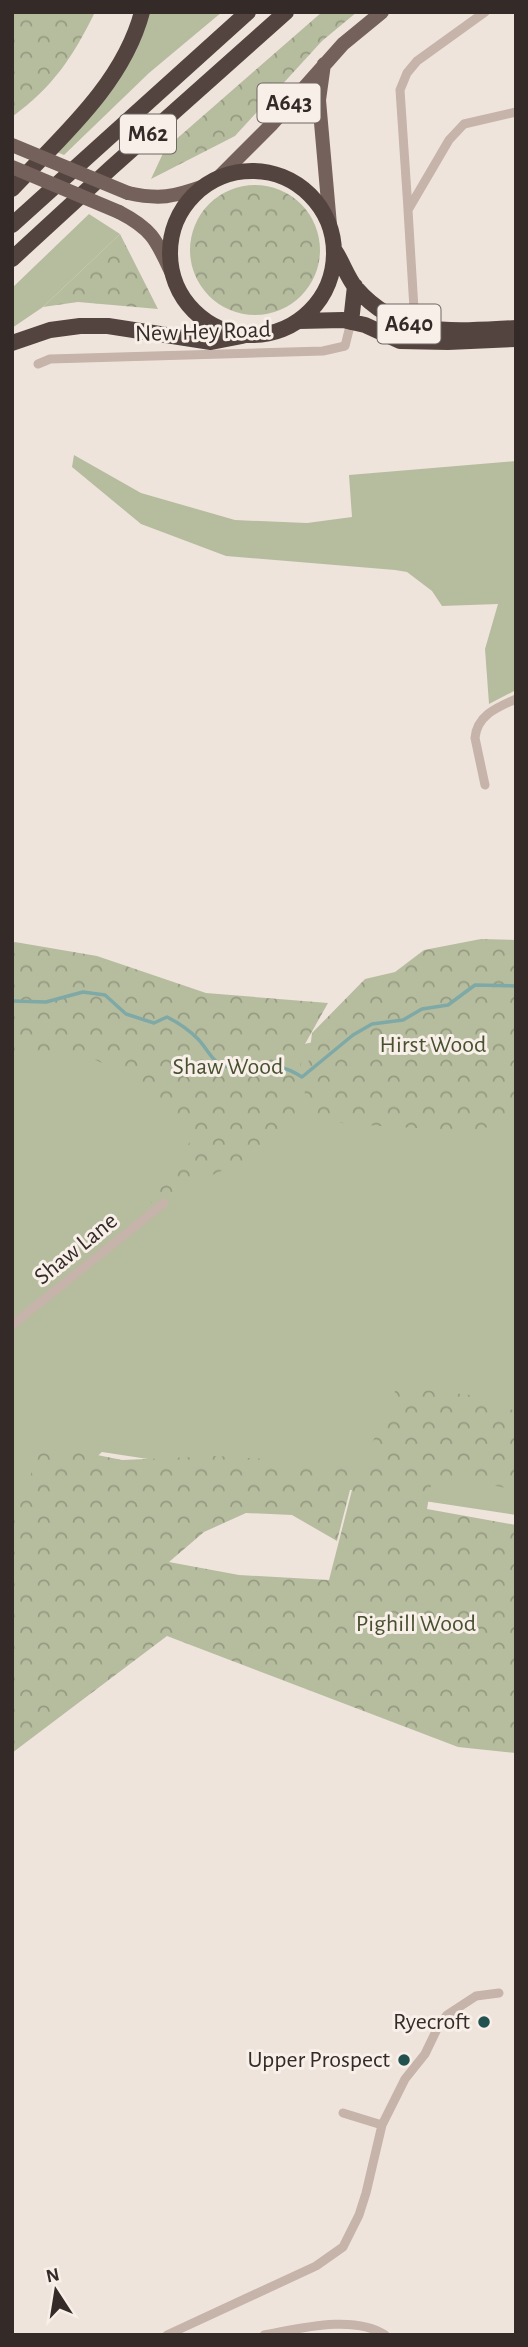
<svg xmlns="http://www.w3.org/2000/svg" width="528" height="2347" viewBox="0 0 528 2347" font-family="'Alegreya Sans',sans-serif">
	<defs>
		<pattern id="forest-crowns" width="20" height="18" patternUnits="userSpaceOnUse" patternTransform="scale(1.75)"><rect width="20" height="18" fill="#b6bd9e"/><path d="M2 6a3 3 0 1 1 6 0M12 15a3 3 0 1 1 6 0" fill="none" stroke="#959a81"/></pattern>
	</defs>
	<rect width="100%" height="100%" fill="#efe4dc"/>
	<!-- green -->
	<path fill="#b6bd9e" d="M147 12H222L149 73 64 155 54 151Z
		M89 214 120 234 43 307 12 328V288Z
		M74 455 141 493 235 520 307 523 352 517 349 475 516 461V690L489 704 485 649 498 604 442 606 432 591 407 572 395 570 226 556 141 524 72 467Z
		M12 983 280 1049 516 1000V1515L102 1452 12 1532Z"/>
	<!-- forest -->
	<path fill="url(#forest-crowns)" d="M12 12H95C73 57 53 87 12 117Z
		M322 12H357L322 41 235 136 151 179 165 149Z
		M190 250a65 65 0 1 1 130 0a65 65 0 1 1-130 0Z
		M120 234 158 309 78 302 43 307Z
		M481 939 516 940V1121L470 1131 380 1126 329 1122 303 1107 312 1033 365 979 395 972 424 950Z
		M15 942 97 956 206 993 328 1003 305 1044 297 1083 300 1121 270 1149 151 1203 191 1140 175 1114 143 1084 88 1056 12 1057V944Z
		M397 1387 488 1397 516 1412V1490L433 1474 427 1509 516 1525V1753L458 1747 167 1636 12 1753V1501L25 1489 43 1444 122 1460 217 1456 360 1465 351 1486 337 1541 292 1515 246 1513 204 1532 169 1562 239 1575 329 1580 353 1486Z"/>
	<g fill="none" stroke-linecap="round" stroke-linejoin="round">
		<!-- stream -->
		<path stroke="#7ea9a7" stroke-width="3.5" d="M12 1001 46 1002 83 992 105 995 126 1014 154 1023 167 1017C179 1023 189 1030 198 1039 206 1047 213 1063 224 1066 258 1075 268 1055 302 1077L353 1035 372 1024 403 1020 422 1009 448 1005 475 985 516 986"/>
		<!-- street -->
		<path stroke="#c6b3a9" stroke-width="9" d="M408 209 400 90 407 73 417 61 485 12
			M414 309 408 210 449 140 464 124 516 112
			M38 364 50 359 323 351 345 346 351 322
			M485 785 475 738C477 715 498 707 516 699
			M12 1325 164 1203
			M343 2113 382 2125
			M167 2335 316 2266 343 2247 359 2215 366 2193 382 2125 405 2079 425 2054 438 2027 447 2015 476 1996 499 1993
			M264 2335C298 2329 354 2314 385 2335"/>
		<!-- primary -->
		<path stroke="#74615b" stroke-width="14" d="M324 64 319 100 330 225
			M217 179 271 125 343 44 382 12
			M128 193C160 200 173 197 204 186
			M119 212C154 230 157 242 173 276"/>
		<!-- highway -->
		<path stroke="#544440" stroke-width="16" d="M170 253a82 82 0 1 1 164 0a82 82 0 1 1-164 0Z
			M12 189C61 137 123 84 142 12
			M12 225 248 12
			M335 251C343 263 347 277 356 288 400 339 455 331 516 328
			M12 259 111 168 286 12
			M299 321 343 320 365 325 400 341 448 342 516 339
			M351 322 355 286
			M12 343 50 330 80 326H108L211 342 242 336"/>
		<!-- primary-bridge -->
		<path stroke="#74615b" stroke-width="14" d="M12 145 128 193
			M12 167 119 212"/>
	</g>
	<!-- markers -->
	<g fill="#22514f" stroke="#f7efe8" stroke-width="2.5">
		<circle cx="484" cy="2022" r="7"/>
		<circle cx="404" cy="2060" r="7"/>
	</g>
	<g text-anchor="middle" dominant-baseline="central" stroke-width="6" stroke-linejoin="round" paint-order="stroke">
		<!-- shield labels -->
		<g fill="#f7efe8" stroke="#6e6662" stroke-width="2">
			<rect x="257.5" y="83.5" width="63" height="39" rx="5"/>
			<rect x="120" y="114.5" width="56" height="39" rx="5"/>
			<rect x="377.5" y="304.5" width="63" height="39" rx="5"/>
		</g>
		<g font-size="23" font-weight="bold" fill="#342b28">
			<text x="289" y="103">A643</text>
			<text x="148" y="134">M62</text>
			<text x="409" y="324">A640</text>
		</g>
		<!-- street labels -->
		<g font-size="24" fill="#342b28" stroke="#f7efe8">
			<text transform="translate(203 332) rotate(-2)">New Hey Road</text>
			<text transform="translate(76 1249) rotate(-39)">Shaw Lane</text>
		</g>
		<!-- park labels -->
		<g font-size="24" fill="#47502f" stroke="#f7efe8">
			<text x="433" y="1045">Hirst Wood</text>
			<text x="228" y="1067">Shaw Wood</text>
			<text x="416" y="1624">Pighill Wood</text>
		</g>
		<!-- poi labels -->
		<g font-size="24" fill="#342b28" stroke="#f7efe8" text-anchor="end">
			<text x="470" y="2022">Ryecroft</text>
			<text x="390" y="2060">Upper Prospect</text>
		</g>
	</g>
	<!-- border -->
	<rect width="528" height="2347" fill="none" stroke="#342b28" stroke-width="28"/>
	<!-- north arrow -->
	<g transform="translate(56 2291) rotate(348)" stroke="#f7efe8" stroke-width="5" paint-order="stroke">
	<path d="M0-5L12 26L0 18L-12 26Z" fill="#342b28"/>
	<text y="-10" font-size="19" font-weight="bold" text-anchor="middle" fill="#342b28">N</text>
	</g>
</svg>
